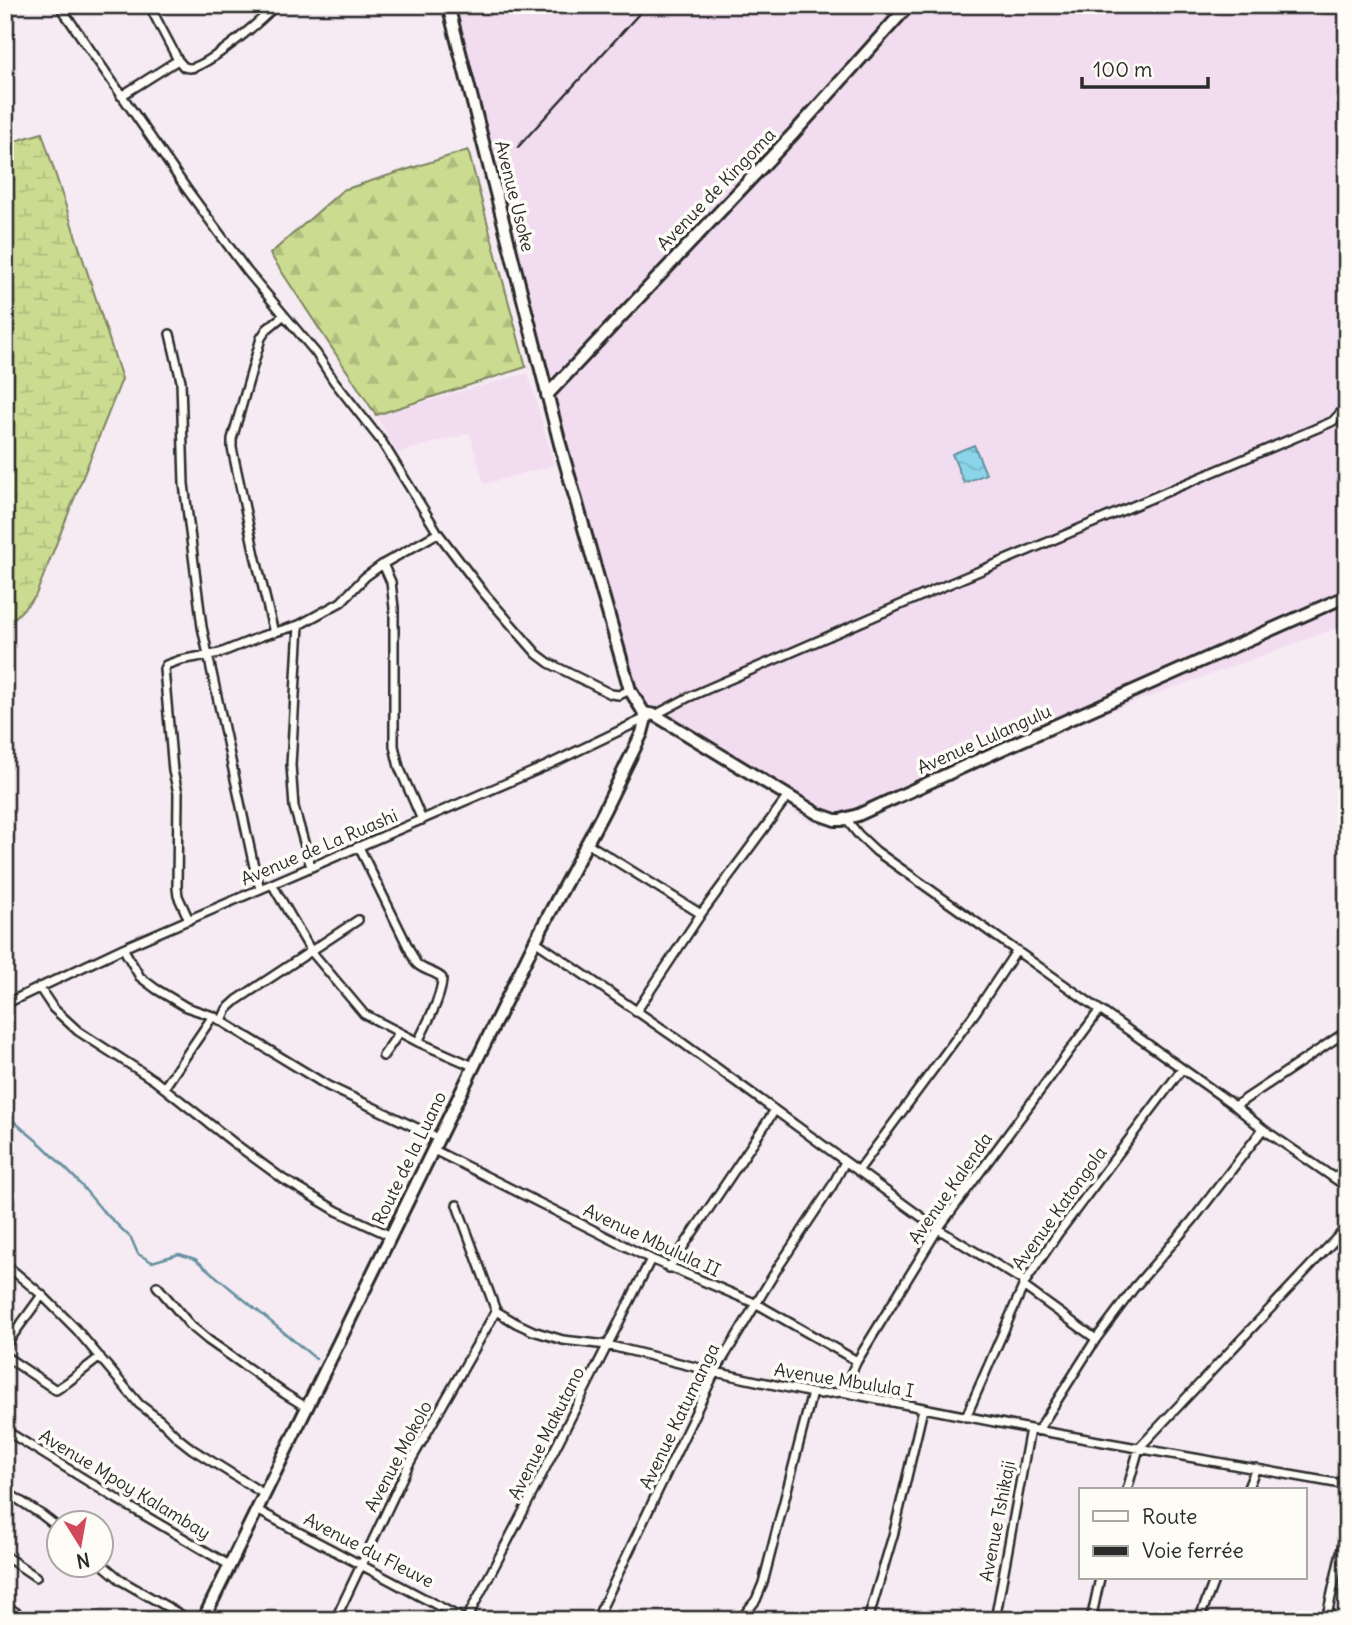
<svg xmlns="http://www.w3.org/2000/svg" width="1352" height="1625" viewBox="0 0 1352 1625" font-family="Delius,sans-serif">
	<defs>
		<pattern id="forest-firs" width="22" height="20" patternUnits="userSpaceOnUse" patternTransform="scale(1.75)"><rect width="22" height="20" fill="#cbdc91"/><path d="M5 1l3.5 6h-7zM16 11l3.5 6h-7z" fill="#aebd7d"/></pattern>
		<pattern id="wetland-marsh" width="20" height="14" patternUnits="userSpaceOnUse" patternTransform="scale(1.75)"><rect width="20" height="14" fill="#cbdc91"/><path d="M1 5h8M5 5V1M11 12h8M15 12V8" fill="none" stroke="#aebd7d"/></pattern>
		<pattern id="water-waves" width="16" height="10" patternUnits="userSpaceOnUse" patternTransform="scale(1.75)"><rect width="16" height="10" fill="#8ad5ea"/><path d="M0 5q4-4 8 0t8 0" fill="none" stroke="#77b7c9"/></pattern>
	</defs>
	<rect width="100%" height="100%" fill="#f6eaf3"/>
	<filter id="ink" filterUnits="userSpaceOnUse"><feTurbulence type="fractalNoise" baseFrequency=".0143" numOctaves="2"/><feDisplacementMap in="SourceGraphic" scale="14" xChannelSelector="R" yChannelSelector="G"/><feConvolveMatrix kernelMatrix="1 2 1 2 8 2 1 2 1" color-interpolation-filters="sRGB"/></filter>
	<g filter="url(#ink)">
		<!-- built -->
		<path fill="#f2ddf0" d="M456 5H1347V624L999 752 961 772 813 824 625 699Z
			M528 373 554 465 484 484 470 433 397 453 376 415Z"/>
		<!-- forest -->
		<path fill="url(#forest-firs)" stroke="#7b845e" stroke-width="2" d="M468 150 526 367 376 415 270 254 343 190Z"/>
		<!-- wetland -->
		<path fill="url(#wetland-marsh)" stroke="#7b845e" stroke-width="2" d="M5 132 12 142 42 133 122 379 35 597 5 628Z"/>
		<!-- water -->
		<path fill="url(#water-waves)" stroke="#64919e" stroke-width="2" d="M974 445 986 474 964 483 952 454Z"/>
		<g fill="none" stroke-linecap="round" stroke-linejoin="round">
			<!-- stream -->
			<path stroke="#64919e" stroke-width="2.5" d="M5 1114 43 1146 76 1179 102 1210 131 1238 138 1254 152 1262 179 1254 195 1259 316 1359"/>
			<defs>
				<path id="street" d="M59 5 186 188 247 271 316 353 334 381 382 442 438 533 483 592 537 654 549 663 611 694 619 695 630 690
					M149 5 178 60 184 67C190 68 189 69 195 67 216 59 260 22 276 5
					M121 96 178 60
					M170 334 181 381 184 484 202 627 253 862 260 889
					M383 564 391 582 394 608V746L399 767 422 820
					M299 625 291 765 294 807 311 867
					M274 633 255 555 232 448V439L241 408 261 338 267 329 284 315
					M655 715 689 697 937 589 1329 423 1333 421 1347 406
					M846 819 858 834 876 851 1235 1106 1263 1129 1347 1187
					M587 843 701 914
					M359 847 416 963C423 971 435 971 442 978 442 998 426 1024 418 1042
					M272 884 311 951 364 1014 418 1042 473 1066
					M189 920 178 896 177 888 178 793 173 771 164 669 166 665 180 660 220 653 262 636 299 625 341 602 365 577 383 564 438 533
					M535 941 680 1041 938 1229 1025 1282
					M123 948 140 977 156 989 186 1007 213 1016 328 1086 438 1138
					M39 987 53 1008 78 1031 154 1080 234 1143 283 1179 337 1211 391 1236
					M5 1004 123 948 544 767 646 718
					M636 1012 701 914 788 796
					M222 1020 227 1009 237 1000 358 920
					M383 1056 399 1033
					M164 1088 213 1016
					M1235 1106 1347 1031
					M432 1149 651 1259 757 1304 857 1361
					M858 1171 975 1013 1017 950
					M1334 1178 1347 1169
					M457 1205 496 1311 516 1323 533 1331 563 1340 607 1345 715 1372 812 1393 819 1394 842 1392 1030 1429 1347 1485
					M5 1264 42 1295 76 1329 139 1404 160 1420 178 1438 192 1449 264 1494
					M669 1268 775 1110
					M157 1286 190 1325 208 1340 285 1394 306 1407
					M1023 1286 1096 1339
					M5 1346 42 1295
					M5 1356 56 1390 68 1382 100 1357
					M842 1392 857 1361 938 1229 1099 1011
					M966 1417 1025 1282 1057 1235 1182 1069
					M1039 1429 1096 1339 1134 1288 1192 1221 1263 1129
					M5 1430 115 1498 229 1565
					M1127 1490 1139 1448 1347 1227
					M1247 1490 1256 1468
					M5 1491 42 1515 60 1529
					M257 1510 465 1620
					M5 1556 36 1577
					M102 1564 122 1581 190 1620
					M5 1605 27 1620
					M335 1620 409 1464 496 1311
					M466 1620 524 1510 651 1259
					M596 1620 715 1372 777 1269 832 1186 845 1162
					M740 1620 756 1600 763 1583 812 1393
					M868 1620 894 1532 923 1409
					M995 1620 1030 1429
					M1091 1620 1100 1578
					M1199 1620 1215 1578
					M1326 1620 1347 1525"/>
				<path id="secondary" d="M547 395 794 133 909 5
					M644 713 655 715 818 814 835 820H841L858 815 998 751 1347 596
					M203 1620 535 941 604 811 642 733 646 718 644 713 630 690 560 444 448 5"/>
			</defs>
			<!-- street casing -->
			<use href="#street" stroke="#2b2b2b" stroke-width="12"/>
			<!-- secondary casing -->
			<use href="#secondary" stroke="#2b2b2b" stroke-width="16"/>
			<!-- street -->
			<use href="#street" stroke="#fdfcf7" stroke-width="7"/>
			<!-- secondary -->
			<use href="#secondary" stroke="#fdfcf7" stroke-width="10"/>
			<!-- rail -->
			<path stroke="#2b2b2b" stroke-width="2.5" d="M518 147 647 5"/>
		</g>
	</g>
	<g text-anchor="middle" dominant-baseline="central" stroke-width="7" stroke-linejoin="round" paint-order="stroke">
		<!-- street labels -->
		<g font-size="18" fill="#2b2b2b" stroke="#fdfcf7">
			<text transform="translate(716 189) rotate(-46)">Avenue de Kingoma</text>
			<text transform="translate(515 196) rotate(76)">Avenue Usoke</text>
			<text transform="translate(984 739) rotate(-24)">Avenue Lulangulu</text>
			<text transform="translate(319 847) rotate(-23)">Avenue de La Ruashi</text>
			<text transform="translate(409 1158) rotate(-64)">Route de la Luano</text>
			<text transform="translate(950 1188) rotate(-55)">Avenue Kalenda</text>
			<text transform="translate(1059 1208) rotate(-54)">Avenue Katongola</text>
			<text transform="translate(652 1240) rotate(25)">Avenue Mbulula II</text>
			<text transform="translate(844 1380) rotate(9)">Avenue Mbulula I</text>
			<text transform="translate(679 1416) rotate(-64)">Avenue Katumanga</text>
			<text transform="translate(546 1433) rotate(-63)">Avenue Makutano</text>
			<text transform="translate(398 1456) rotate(-62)">Avenue Mokolo</text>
			<text transform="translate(125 1484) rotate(31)">Avenue Mpoy Kalambay</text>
			<text transform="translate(997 1521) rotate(-79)">Avenue Tshikaji</text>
			<text transform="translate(369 1550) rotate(27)">Avenue du Fleuve</text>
		</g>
	</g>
	<!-- margin -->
	<rect width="1352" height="1625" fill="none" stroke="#fdfcf7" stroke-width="28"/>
	<rect x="14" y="14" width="1324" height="1597" fill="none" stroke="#2b2b2b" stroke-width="2.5" filter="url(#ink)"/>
	<!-- legend -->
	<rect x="1079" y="1488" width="228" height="91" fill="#fdfcf7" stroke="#a9a8a5" stroke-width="2"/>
	<rect x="1093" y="1511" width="35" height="10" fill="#fdfcf7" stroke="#a9a8a5" stroke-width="2"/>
	<text x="1142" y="1524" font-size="21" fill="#2b2b2b">Route</text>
	<rect x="1093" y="1546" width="35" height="10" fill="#2b2b2b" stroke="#a9a8a5" stroke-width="2"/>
	<text x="1142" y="1558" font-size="21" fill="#2b2b2b">Voie ferrée</text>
	<!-- north arrow -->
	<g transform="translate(80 1544) rotate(169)"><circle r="33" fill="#fdfcf7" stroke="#a9a8a5" stroke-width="2"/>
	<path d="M0-5L12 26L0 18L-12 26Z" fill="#d1495b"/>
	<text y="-10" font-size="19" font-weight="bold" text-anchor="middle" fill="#2b2b2b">N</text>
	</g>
	<!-- scale -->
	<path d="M1082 77v10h126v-10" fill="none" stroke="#2b2b2b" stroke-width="3.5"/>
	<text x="1093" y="77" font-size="21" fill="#2b2b2b" stroke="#fdfcf7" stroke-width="5" paint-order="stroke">100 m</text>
</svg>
